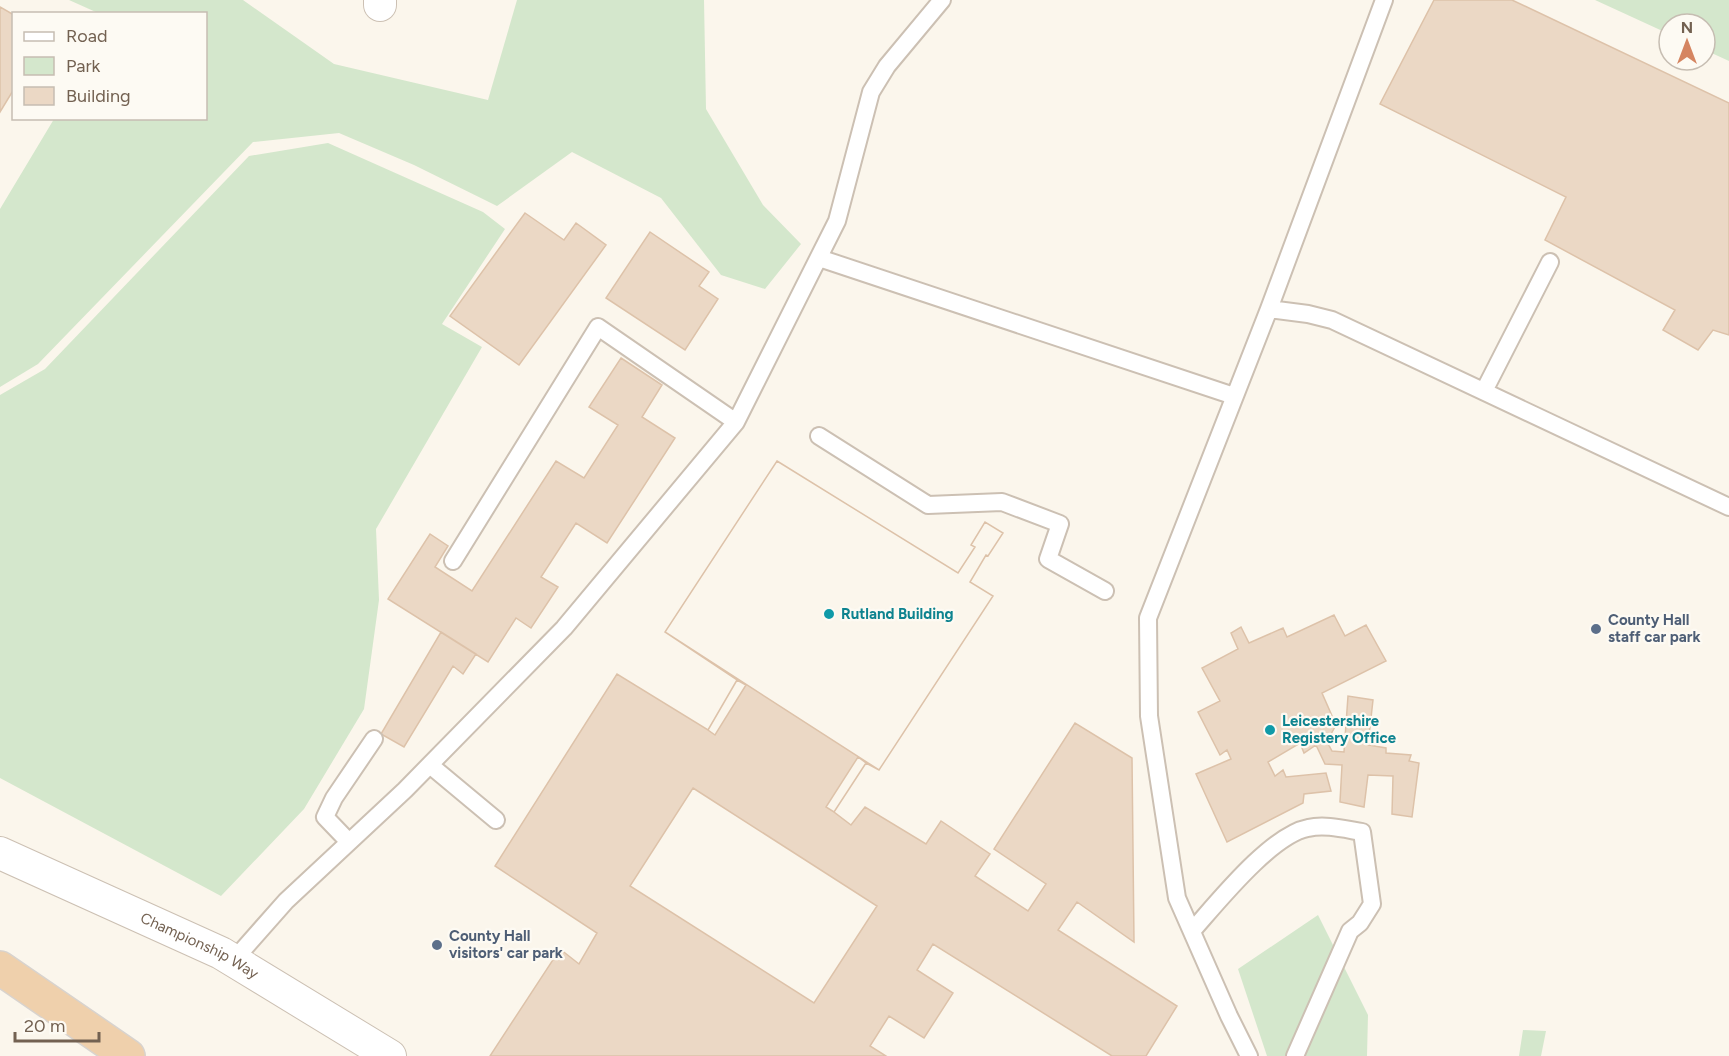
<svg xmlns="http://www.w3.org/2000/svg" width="1729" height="1056" viewBox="0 0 1729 1056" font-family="Figtree,sans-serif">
	<rect width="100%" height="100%" fill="#fbf6ec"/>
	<!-- green -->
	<path fill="#d4e7cc" d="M69 0H243L334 64 488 100 517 0H704L706 109 763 205 801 244 765 289 721 275 661 198 572 152 497 206 414 165 339 133 253 142 38 364 0 387V209L54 119 206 118V14L98 13Z
		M1595 0H1729V61L1705 50V24H1669V34Z
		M328 143 483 212 505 229 442 324 482 347 376 529 379 600 364 709 304 809 221 896 0 778V395L45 369 249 156Z
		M1318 915 1368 1015 1367 1056H1267L1238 969Z
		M1523 1030 1546 1031 1541 1056H1519Z"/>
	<!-- building -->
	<path fill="#ebd8c5" stroke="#ddc2a9" stroke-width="1.5" fill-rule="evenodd" d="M1434 0H1512L1729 103V335L1713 330 1698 350 1663 330 1675 310 1545 240 1566 197 1380 104Z
		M0 7 14 15V89L0 112Z
		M525 213 564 240 576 223 606 245 519 365 450 316Z
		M650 232 709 272 699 286 718 299 685 350 606 298Z
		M621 358 662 385 642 417 675 438 607 543 576 523 541 577 558 587 531 628 516 618 488 662 388 599 430 534 448 546 435 567 472 591 556 461 584 478 618 425 589 407Z
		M777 461 958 573 975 547 971 545 985 522 1003 533 988 556 986 555 970 582 993 596 879 770 665 632Z
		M777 461 958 573 975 547 971 545 985 522 1003 533 988 556 986 555 970 582 993 596 879 770 866 763 834 812 851 825 865 807 926 844 941 821 990 854 975 876 1028 911 1046 884 994 849 1075 723 1132 758 1134 942 1077 902 1058 930 1177 1006 1146 1056H1112L933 944 917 970 953 993 924 1038 889 1016 870 1046 886 1056H490L560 949 579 964 597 933 495 866 617 674 708 730 737 680 665 632ZM693 788 877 906 814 1003 630 886Z
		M1334 615 1345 636 1366 625 1386 661 1322 693 1336 725 1331 734 1325 738 1332 751 1344 752 1348 696 1373 700 1368 745 1386 748V753L1411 755 1409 761 1419 763 1412 817 1392 814 1393 776 1368 775 1364 807 1340 802 1342 765 1325 764 1316 745 1304 753 1300 743 1268 762 1275 776 1283 770 1286 777 1326 773 1331 791 1304 794 1303 803 1227 842 1196 774 1231 759 1227 750 1220 755 1198 712 1220 701 1202 668 1238 649 1231 633 1241 627 1249 643 1283 628 1287 637Z
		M441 632 476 654 463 674 453 666 404 747 381 734Z
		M737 680 746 685 715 735 708 730Z
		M858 757 866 763 834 812 826 807Z"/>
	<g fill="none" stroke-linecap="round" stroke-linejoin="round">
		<defs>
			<path id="service" d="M819 258 1234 396
				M1269 309 1308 314 1332 320 1729 507
				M1484 391 1550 262
				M819 436 928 505 1002 502 1060 524 1048 559 1105 591
				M453 561 598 327 736 422
				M430 765 496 820
				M349 842 325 817 334 798 374 739
				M1192 931C1217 903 1271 835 1308 828 1325 824 1344 829 1362 832L1372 904 1360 923 1350 931 1295 1056
				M233 961 286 901 405 790 564 628 736 422 837 221 871 92 887 66 942 0
				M1249 1056 1229 1016 1177 898 1149 716 1148 618 1269 309 1384 0"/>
			<g id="minor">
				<path d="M380 5V0"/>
				<path id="s1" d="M0 853 221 953 390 1056"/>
			</g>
			<path id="trunk" d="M0 968 128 1056"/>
		</defs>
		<!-- service casing -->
		<use href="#service" stroke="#ccc0b3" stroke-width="20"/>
		<!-- minor casing -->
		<use href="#minor" stroke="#ccc0b3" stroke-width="34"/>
		<!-- trunk casing -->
		<use href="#trunk" stroke="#d8d3ce" stroke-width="36"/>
		<!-- service -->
		<use href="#service" stroke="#fff" stroke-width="16"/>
		<!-- minor -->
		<use href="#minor" stroke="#fff" stroke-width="32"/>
		<!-- trunk -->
		<use href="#trunk" stroke="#efd0ac" stroke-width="33"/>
	</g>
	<!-- markers -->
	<g fill="#0f9aa8" stroke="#fdfaf3" stroke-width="2">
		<circle cx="829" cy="614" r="6"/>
		<circle cx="1270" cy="730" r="6"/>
	</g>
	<g fill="#5c6f8a" stroke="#fdfaf3" stroke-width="2">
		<circle cx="1596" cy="629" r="6"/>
		<circle cx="437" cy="945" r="6"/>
	</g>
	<g text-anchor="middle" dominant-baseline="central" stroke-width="4.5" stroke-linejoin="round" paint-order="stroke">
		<!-- culture labels -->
		<g font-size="15" font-weight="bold" fill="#0d838f" stroke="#fdfaf3" text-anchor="start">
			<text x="841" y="614">Rutland Building</text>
			<text x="1282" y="721">Leicestershire<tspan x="1282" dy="17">Registery Office</tspan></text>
		</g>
		<!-- service labels -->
		<g font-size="15" font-weight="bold" fill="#4e5e75" stroke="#fdfaf3" text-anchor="start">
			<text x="1608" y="620">County Hall<tspan x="1608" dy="17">staff car park</tspan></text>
			<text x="449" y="936">County Hall<tspan x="449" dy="17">visitors' car park</tspan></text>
		</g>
		<!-- street labels -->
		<g font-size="15" fill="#736151" stroke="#fdfaf3">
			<text stroke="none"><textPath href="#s1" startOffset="220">Championship Way</textPath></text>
		</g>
	</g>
	<!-- legend -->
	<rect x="12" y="12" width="195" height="108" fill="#fdfaf3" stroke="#c6bdb2" stroke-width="1.5"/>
	<rect x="24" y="32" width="30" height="9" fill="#ffffff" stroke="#c6bdb2" stroke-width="1.5"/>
	<text x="66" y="42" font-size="18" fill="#736151">Road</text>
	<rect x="24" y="57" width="30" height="18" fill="#d4e7cc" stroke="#c6bdb2" stroke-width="1.5"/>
	<text x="66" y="72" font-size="18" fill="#736151">Park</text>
	<rect x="24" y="87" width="30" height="18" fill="#ebd8c5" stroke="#c6bdb2" stroke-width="1.5"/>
	<text x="66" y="102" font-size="18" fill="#736151">Building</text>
	<!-- north arrow -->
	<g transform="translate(1687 42)"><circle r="28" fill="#fdfaf3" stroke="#c6bdb2" stroke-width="1.5"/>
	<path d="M0-4.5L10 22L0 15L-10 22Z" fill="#d58561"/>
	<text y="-9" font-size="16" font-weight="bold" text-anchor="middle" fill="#736151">N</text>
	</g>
	<!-- scale -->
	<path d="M15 1032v9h84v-9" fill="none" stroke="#736151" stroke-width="3"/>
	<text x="24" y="1032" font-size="18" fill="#736151" stroke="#fdfaf3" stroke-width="4.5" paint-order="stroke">20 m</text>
</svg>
